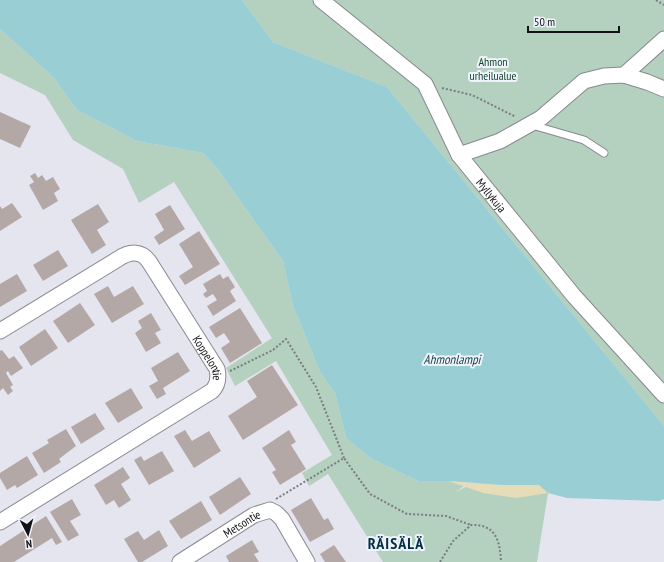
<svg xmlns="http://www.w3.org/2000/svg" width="664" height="562" viewBox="0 0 664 562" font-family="'PT Sans Narrow',sans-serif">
	<rect width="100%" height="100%" fill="#e4e5ef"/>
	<!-- green -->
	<path fill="#b4d0be" d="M242 0H664V426L387 87 273 42Z
		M0 29 54 78 77 110 137 141 203 153 217 168 283 261 293 306 320 372 335 393 346 438 370 458 418 481H449L464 486 456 492 473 483 502 485H540L548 493 537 562H383L328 474 309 486 302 473 332 455 276 361 235 386 226 368 272 338 174 182 139 203 123 169 73 140 45 95 0 73Z"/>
	<!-- sand -->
	<path fill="#e6ddb8" d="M449 481 502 485H540L548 493 516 498 483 493Z"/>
	<!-- water -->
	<path fill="#99ced4" d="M0 0H242L273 42 387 87 664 426V499L659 501 567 498 548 493 539 485H502L449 481H418L370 458 346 438 335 393 320 372 293 306 283 261 217 168 203 153 137 141 77 110 54 78 0 29Z"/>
	<!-- building -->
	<path fill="#b3a8a6" d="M0 112 31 126 20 148 0 139Z
		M35 173 38 178 42 175 46 181 53 177 60 189 54 193 58 201 43 210 29 185 34 182 30 176Z
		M12 203 22 217 0 231V206L2 209Z
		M98 204 109 222 97 230 106 245 92 254 71 220Z
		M170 205 185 229 159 245 154 237 164 230 155 214Z
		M199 231 220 264 185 285 179 276 193 267 179 244Z
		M58 250 68 266 43 281 33 265Z
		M17 274 27 291 0 307V284Z
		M220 274 223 279 228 276 235 287 230 291 236 301 213 316 207 306 217 300 213 294 206 298 203 294 207 291 203 284Z
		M108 286 114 297 133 286 144 304 112 323 94 294Z
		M80 303 95 325 68 343 53 321Z
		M240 308 262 343 230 363 221 348 230 342 224 333 216 338 209 327Z
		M151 313 161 330 155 333 161 343 146 352 135 333 142 328 138 321Z
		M45 329 58 348 31 366 19 347Z
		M2 350 9 359 14 356 23 368 11 376 8 371 6 373 13 385 10 387 13 391 8 395 3 388 0 391V351Z
		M178 352 190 371 163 388 166 394 157 399 149 386 158 381 151 368Z
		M272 365 298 405 243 440 228 416 257 397 247 381Z
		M131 388 143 408 118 423 105 403Z
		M95 413 105 429 81 444 71 427Z
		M66 429 76 446 59 459 61 462 44 473 32 453 49 443 47 440Z
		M185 430 192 441 209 431 221 451 194 468 174 436Z
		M289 430 296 442 291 445 306 469 280 485 272 472 276 470 262 448Z
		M162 451 174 471 149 485 134 460 141 456 144 461Z
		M27 456 38 475 17 488 15 485 7 490 0 478V473Z
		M123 467 130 478 121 484 131 500 119 508 114 500 106 505 94 485Z
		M240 477 251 494 220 515 209 497Z
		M311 498 324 520 328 518 334 529 310 542 291 510Z
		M72 499 81 515 70 521 79 535 68 541 50 512Z
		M201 501 212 520 181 539 169 521Z
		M46 516 62 542 56 545 52 538 14 562H0V546Z
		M159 530 168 546 142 562H138L124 539 138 531 144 540Z
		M252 540 259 552 254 554 259 562H229L226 556Z
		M334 545 346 562H325L320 554Z"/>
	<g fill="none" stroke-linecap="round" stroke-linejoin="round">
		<defs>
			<path id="lane" d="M532 125 584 140 604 153"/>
			<g id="street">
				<path id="s1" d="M321 0 425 84 459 155 574 296 664 395"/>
				<path d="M624 75 664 39"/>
				<path d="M459 155 500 141 541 118 584 81 604 76 624 75 647 82 664 89"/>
				<path id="s2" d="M0 331 118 259C130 251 142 250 150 263L217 369C219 378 218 385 212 391L0 522"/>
				<path id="s3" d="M180 562 254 515 270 510 276 513 282 519 307 562"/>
			</g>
		</defs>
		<!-- lane casing -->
		<use href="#lane" stroke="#888991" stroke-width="9"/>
		<!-- street casing -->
		<use href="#street" stroke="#888991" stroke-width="17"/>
		<!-- path -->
		<path stroke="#7a7b82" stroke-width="2" stroke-dasharray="2 2" stroke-linecap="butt" d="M656 0 664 5
			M442 88 472 95 516 117
			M230 371 273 350 286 339 316 387 344 458
			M276 499 344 458 370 494 407 514 446 516 471 525
			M440 562 453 541 471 525C496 524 500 541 501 562"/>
		<!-- lane -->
		<use href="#lane" stroke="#fff" stroke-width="7"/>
		<!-- street -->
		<use href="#street" stroke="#fff" stroke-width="15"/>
	</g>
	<g text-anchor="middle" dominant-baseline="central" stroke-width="4" stroke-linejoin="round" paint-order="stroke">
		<!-- park labels -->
		<g font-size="12" fill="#14452c" stroke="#f1f3fc">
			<text x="493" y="61">Ahmon<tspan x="493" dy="14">urheilualue</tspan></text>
		</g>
		<!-- street labels -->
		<g font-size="12" fill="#131317" stroke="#f1f3fc">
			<text stroke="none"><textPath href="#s1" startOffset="264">Myllykuja</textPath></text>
			<text stroke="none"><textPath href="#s2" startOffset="287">Koppelontie</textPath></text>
			<text stroke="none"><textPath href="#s3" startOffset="73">Metsontie</textPath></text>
		</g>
		<!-- water labels -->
		<g font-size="13" font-style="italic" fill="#18474c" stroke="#f1f3fc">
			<text x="452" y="359">Ahmonlampi</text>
		</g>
		<!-- district labels -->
		<g font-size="16" font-weight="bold" letter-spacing="1" fill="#003044" stroke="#f1f3fc">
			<text x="396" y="543">RÄISÄLÄ</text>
		</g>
	</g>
	<!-- north arrow -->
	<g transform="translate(28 534) rotate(174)" stroke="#f1f3fc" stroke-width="3" paint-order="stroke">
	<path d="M0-3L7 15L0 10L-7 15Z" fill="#131317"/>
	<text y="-6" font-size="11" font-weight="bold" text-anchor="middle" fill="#131317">N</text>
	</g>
	<!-- scale -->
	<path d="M528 26v6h91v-6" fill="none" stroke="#131317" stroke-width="2"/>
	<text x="534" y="26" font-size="12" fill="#131317" stroke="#f1f3fc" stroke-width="3" paint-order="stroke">50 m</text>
</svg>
